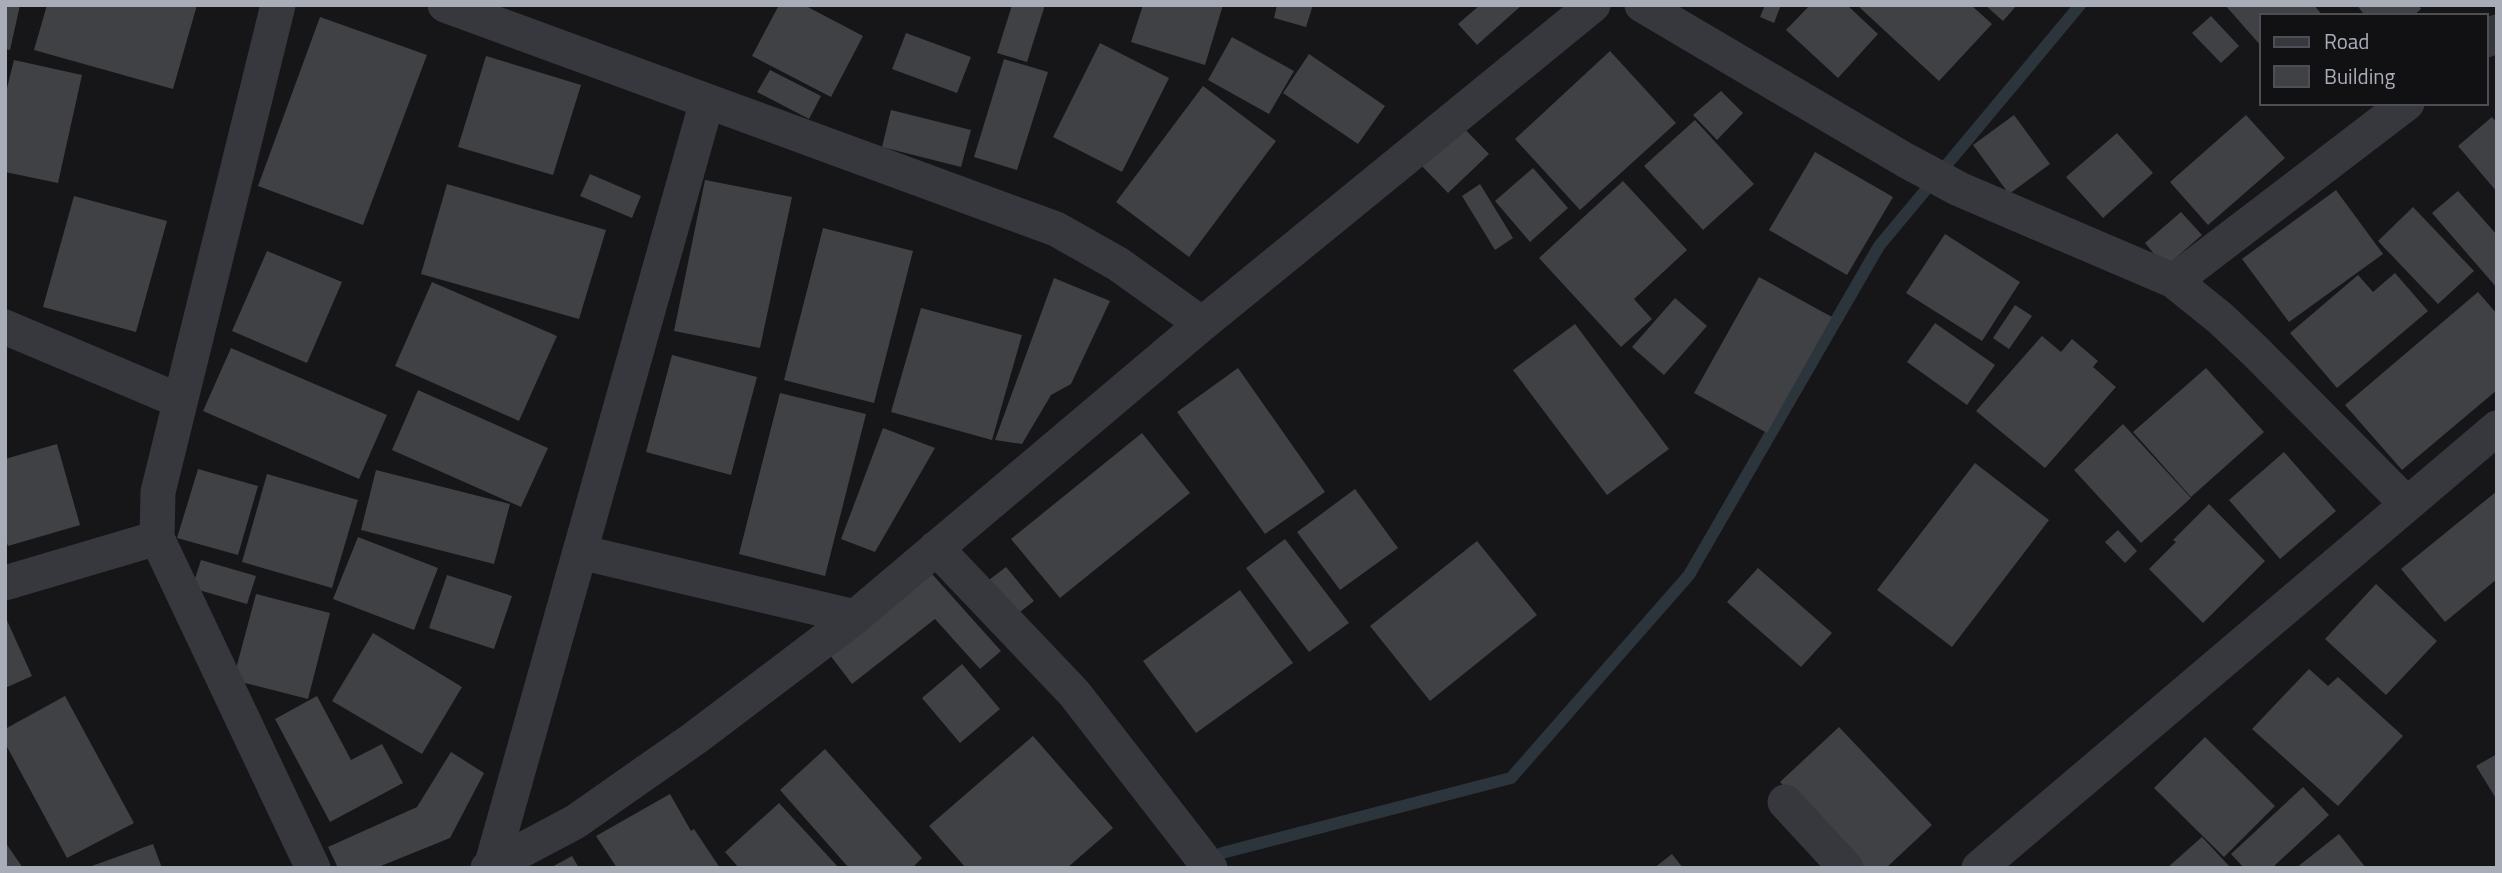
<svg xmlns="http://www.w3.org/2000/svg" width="2502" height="873" viewBox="0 0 2502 873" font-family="'Titillium Web',sans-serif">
	<rect width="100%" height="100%" fill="#161618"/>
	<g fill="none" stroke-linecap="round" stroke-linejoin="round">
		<!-- stream -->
		<path stroke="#2c353c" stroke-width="12" d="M1222 853 1511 778 1689 575 1879 246 2080 5"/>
	</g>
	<!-- building -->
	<path fill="#404145" d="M5 5H20L10 50 5 49Z
		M47 5H197L173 89 34 50Z
		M779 5H804L863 36 831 97 752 56Z
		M1012 5H1045L1027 62 997 53Z
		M1143 5H1223L1205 65 1131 42Z
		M1277 5H1313L1306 27 1274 18Z
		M1480 5H1522L1477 45 1458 24Z
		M1765 5H1781L1774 23 1760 17Z
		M1810 5H1847L1878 34 1838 78 1786 30Z
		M1857 5H1971L1992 24 1939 81Z
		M1985 5H2017L2003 21Z
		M2225 5H2314L2323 16H2262V47Z
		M2357 5H2419L2421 9 2413 16H2389L2387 13 2383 16H2365Z
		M2211 16 2239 46 2221 63 2192 33Z
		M320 17 427 55 363 225 258 186Z
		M906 33 971 57 957 93 892 69Z
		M1232 37 1294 71 1269 114 1208 80Z
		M1100 43 1169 78 1122 172 1053 137Z
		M1610 51 1676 123 1580 210 1515 139Z
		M1309 54 1385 106 1358 144 1283 93Z
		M486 56 581 85 553 175 458 147Z
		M1004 59 1048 72 1017 170 974 157Z
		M14 60 82 75 58 183 5 172V96Z
		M770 70 821 96 809 119 757 92Z
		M1203 86 1276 141 1189 257 1116 202Z
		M1721 91 1743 113 1717 140 1693 115Z
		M891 110 971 130 961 167 882 147Z
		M2014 115 2050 164 2009 194 1973 145Z
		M2246 115 2285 158 2208 225 2170 182Z
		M2492 117 2497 123V192L2458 146Z
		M1695 120 1754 184 1703 230 1644 166Z
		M1460 124 1489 154 1448 193 1418 162Z
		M2117 133 2153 173 2103 218 2066 177Z
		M1815 152 1893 197 1847 275 1769 230Z
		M1533 168 1568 208 1530 242 1495 201Z
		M590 174 641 196 632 218 580 196Z
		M705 180 792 197 760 348 674 331Z
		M1623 181 1687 250 1634 299 1652 319 1621 347 1539 258Z
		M447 184 606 230 579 319 421 274Z
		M1480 184 1513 238 1495 250 1462 196Z
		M2336 190 2383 254 2289 322 2242 259Z
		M2458 191 2497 235V288L2432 213Z
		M74 196 167 221 136 332 43 307Z
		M2413 207 2474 271 2438 304 2378 241Z
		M2181 212 2202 235 2165 267 2145 243Z
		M823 228 913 251 874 403 784 380Z
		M1945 234 2020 282 1982 341 1906 293Z
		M267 251 342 282 307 363 232 331Z
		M2395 273 2428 311 2337 388 2290 333 2358 275 2373 292Z
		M1759 277 1832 317 1767 433 1694 393Z
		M1054 278 1110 301 1071 384 1051 395 1022 444 995 440Z
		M432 282 557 336 519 421 395 366Z
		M2478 292 2497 314V390L2402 470 2345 405Z
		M1675 298 1707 326 1664 375 1632 347Z
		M2015 305 2032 316 2009 349 1993 338Z
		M921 308 1022 335 992 440 891 412Z
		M1935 323 1995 365 1967 405 1907 362Z
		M1575 324 1669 449 1607 495 1513 370Z
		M2042 336 2061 352 2072 339 2098 361 2093 367 2116 387 2045 468 1976 411Z
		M231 348 387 415 359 479 203 411Z
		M672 355 757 377 731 475 646 452Z
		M1238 368 1325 492 1265 534 1177 412Z
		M2206 368 2264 432 2191 497 2133 432Z
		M418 390 548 448 521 507 392 450Z
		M780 393 866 414 825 576 739 554Z
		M2123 424 2191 498 2141 543 2074 470Z
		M883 428 935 448 875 552 841 539Z
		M1142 433 1190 493 1060 598 1011 539Z
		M57 444 80 525 8 546 5 537V459Z
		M2284 452 2336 511 2280 559 2229 500Z
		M1975 463 2049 520 1952 647 1877 590Z
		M198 469 258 486 238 555 177 538Z
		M376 470 510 504 494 564 361 530Z
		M267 474 358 500 332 588 242 562Z
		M1355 489 1398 548 1340 590 1297 532Z
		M2497 491V579L2445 622 2401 569Z
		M2209 504 2265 561 2203 623 2149 569 2176 542 2173 540Z
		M2118 530 2137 551 2125 563 2105 542Z
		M358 537 438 568 414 630 333 599Z
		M1285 539 1349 623 1309 652 1246 568Z
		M1477 541 1537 615 1430 701 1370 626Z
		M201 560 256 576 247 604 192 588Z
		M1006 567 1034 601 1016 615 989 580Z
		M1758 568 1832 633 1801 667 1727 602Z
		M932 574 1001 651 980 669 935 619 852 684 830 655Z
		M447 575 512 596 494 649 429 628Z
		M2376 584 2437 641 2386 695 2325 639Z
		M1240 590 1293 663 1196 733 1143 661Z
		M256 594 330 613 308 699 233 680Z
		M5 616 32 676 5 688Z
		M373 633 462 687 422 754 332 701Z
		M962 664 1000 709 960 743 922 698Z
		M2309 669 2328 686 2338 677 2403 736 2338 806 2252 729Z
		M65 696 134 823 67 858 5 743V729Z
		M317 696 351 760 382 744 403 783 330 822 275 719Z
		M1839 727 1932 825 1886 868H1862L1780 782Z
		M1033 736 1113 828 1067 868H966L929 826Z
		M2205 737 2275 806 2224 857 2154 788Z
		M825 749 922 858 912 868H849L780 790Z
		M451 752 484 773 450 838 376 868H338L328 847 417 807Z
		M2497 754V800L2476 766Z
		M2303 787 2329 815 2272 868H2244L2231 854Z
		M670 794 691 831 694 829 720 868H617L596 836Z
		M779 803 839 868H739L725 852Z
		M2339 834 2366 868H2296Z
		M2202 837 2231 868H2167Z
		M5 842 23 868H5Z
		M153 844 162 868H89V867Z
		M1672 854 1683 868H1654Z
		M572 856 579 868H550Z"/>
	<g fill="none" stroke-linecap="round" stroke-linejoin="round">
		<!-- minor -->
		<path stroke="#37383d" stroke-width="35" d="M278 5 158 492 157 538 313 868
			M445 5 1056 229 1118 264 1202 324
			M1642 5 1905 160 1959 189 2174 281 2220 318 2255 351 2407 504
			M2486 40 2497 32
			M2174 281 2407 103
			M5 327 180 401
			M936 548 1074 693 1210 868
			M580 552 855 617
			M5 583 157 538
			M1785 802 1846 868
			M491 867 707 101
			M488 868 575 822 695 738 855 617 1202 324 1593 5
			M1979 868 2497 428"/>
	</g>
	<!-- border -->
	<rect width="2502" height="873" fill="none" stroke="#a8adb8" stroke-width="14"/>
	<!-- legend -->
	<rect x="2260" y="14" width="228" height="91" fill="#111113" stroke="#4d4f55" stroke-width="2"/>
	<rect x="2274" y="37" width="35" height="10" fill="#37383d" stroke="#4d4f55" stroke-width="2"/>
	<text x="2324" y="49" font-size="21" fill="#a8adb8">Road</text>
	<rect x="2274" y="66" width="35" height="21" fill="#404145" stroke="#4d4f55" stroke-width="2"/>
	<text x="2324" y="84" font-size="21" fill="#a8adb8">Building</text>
</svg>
